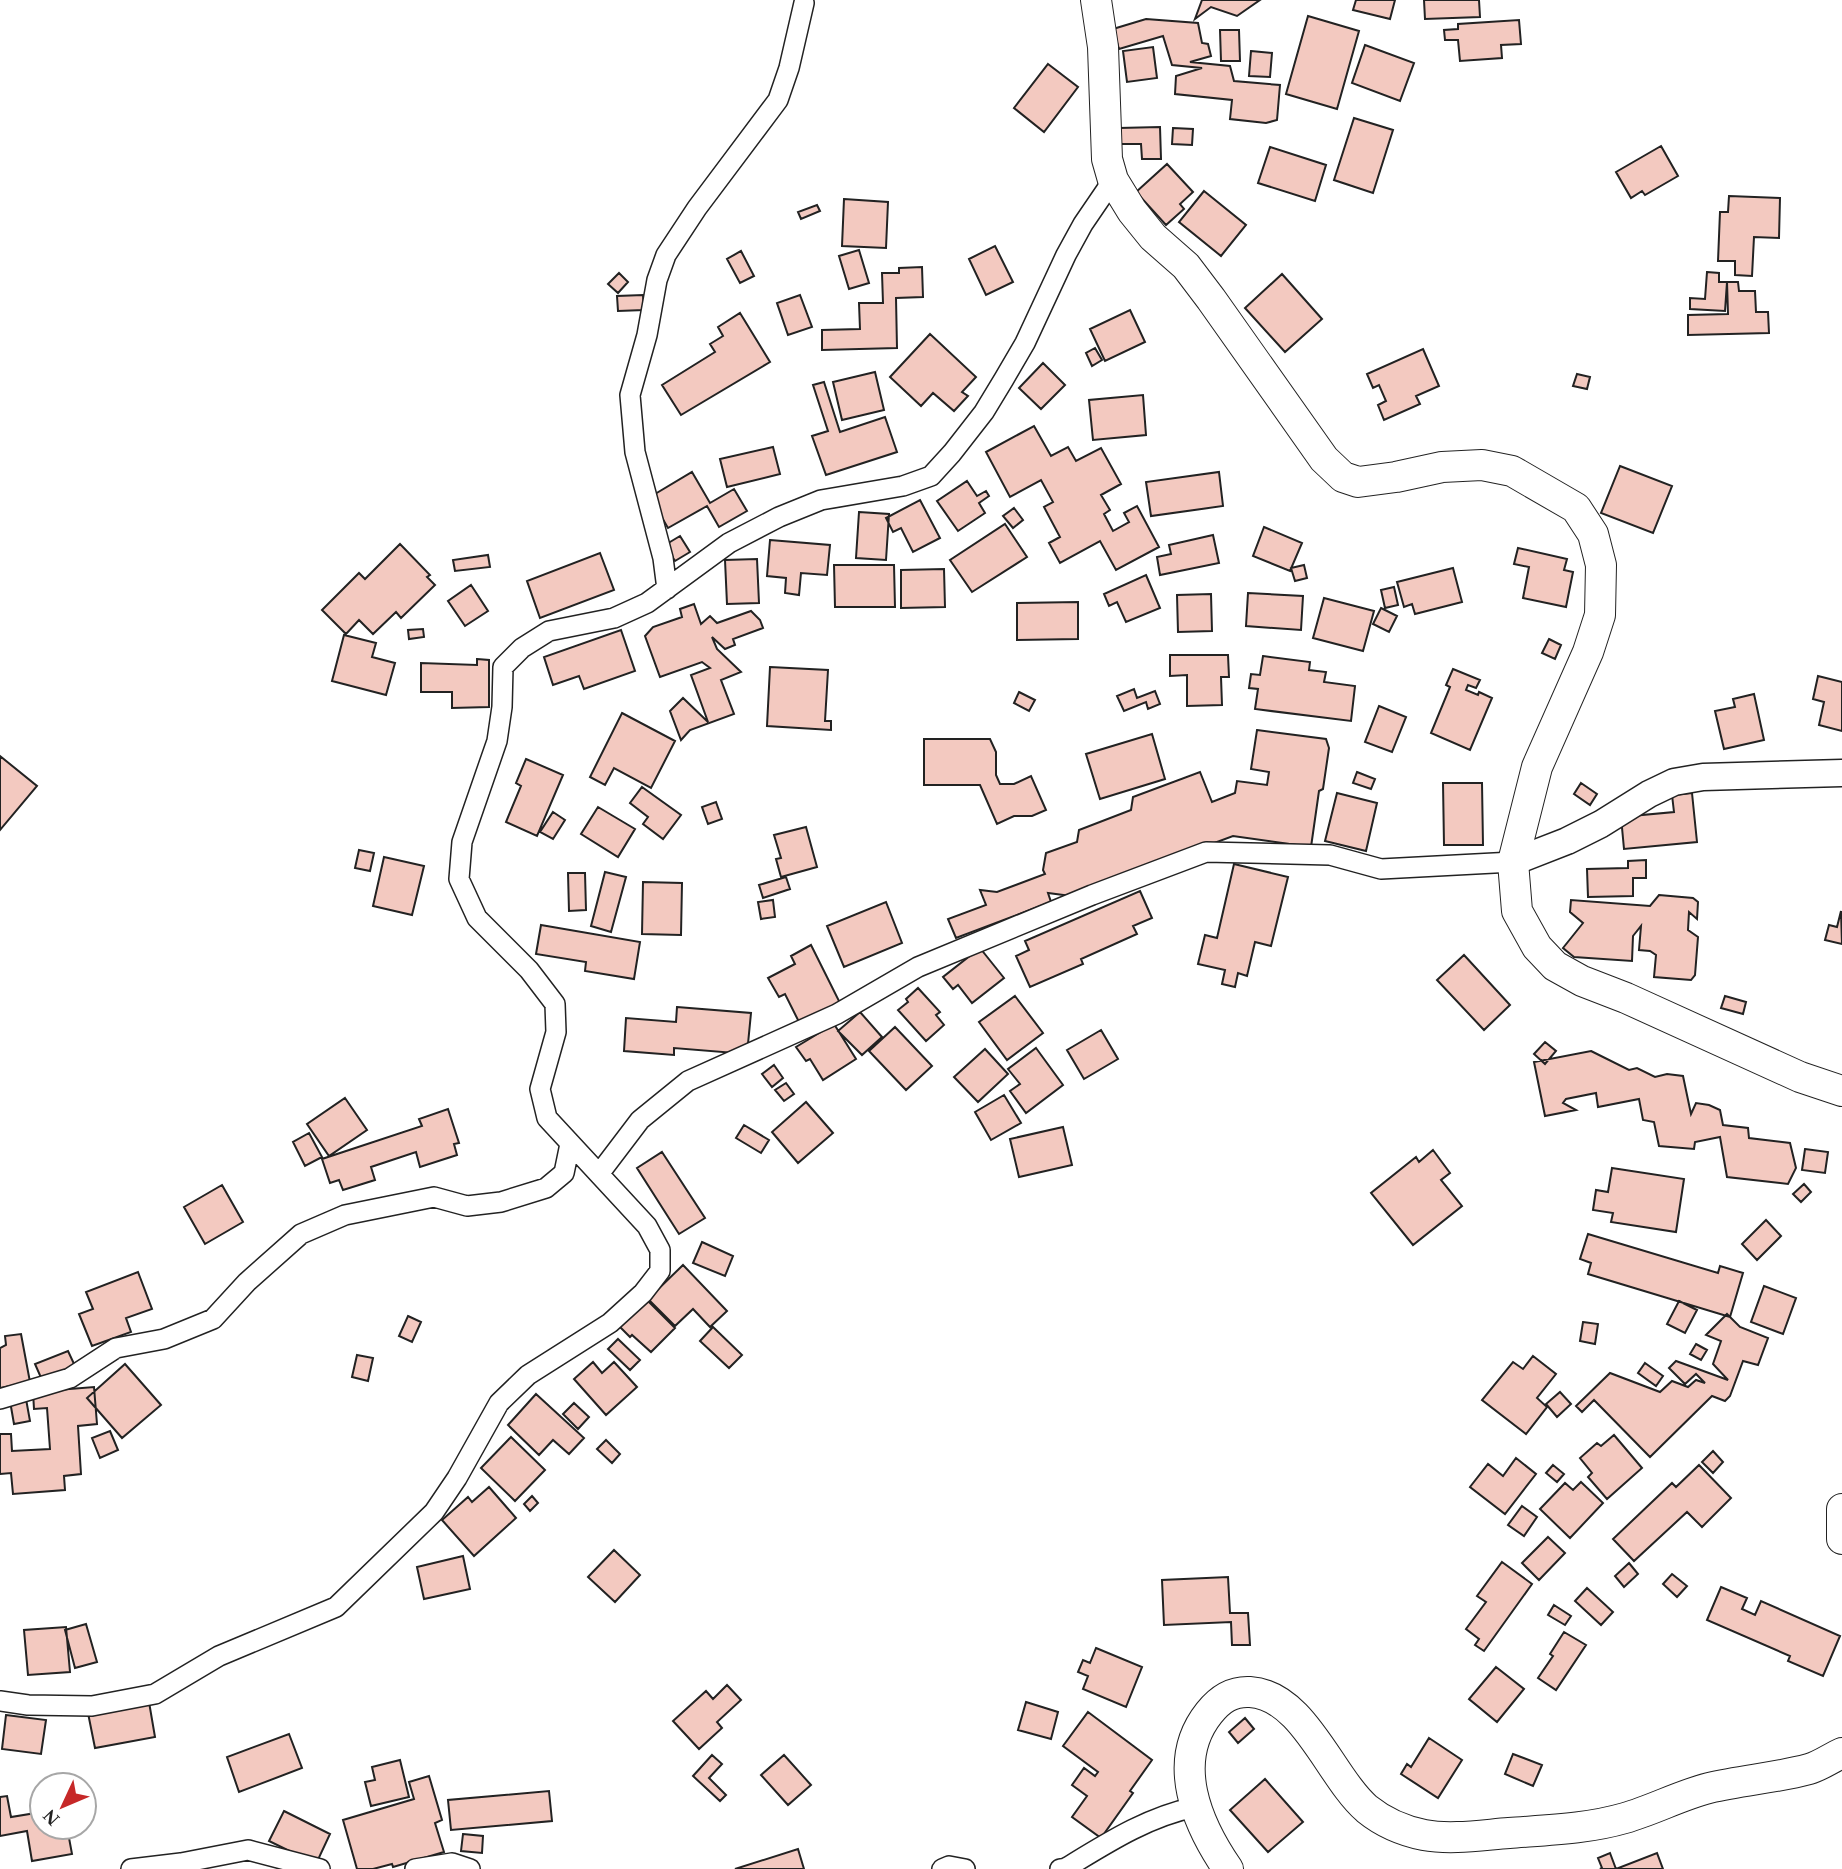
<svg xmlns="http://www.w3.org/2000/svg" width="1842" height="1869" viewBox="0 0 1842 1869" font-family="Georgia,serif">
	<rect width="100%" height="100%" fill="#fff"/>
	<!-- building -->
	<path fill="#f3c9c0" stroke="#222" stroke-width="2" d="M1202 0H1260L1237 16 1211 7 1195 19Z
		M1356 0H1395L1390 19 1353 10Z
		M1424 0H1479L1480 17 1425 19Z
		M1308 16 1359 31 1337 109 1286 94Z
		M1146 19 1198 23 1202 43 1208 44 1211 56 1190 62 1230 66 1234 81 1280 85 1277 120 1266 123 1230 119 1232 100 1175 94 1176 76 1202 68 1172 65 1163 36 1119 49 1113 29Z
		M1519 20 1521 44 1501 45 1502 58 1460 61 1458 40H1445L1444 30 1458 29V24Z
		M1220 30H1239L1240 61H1221Z
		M1365 45 1414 63 1400 101 1352 83Z
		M1153 47 1157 78 1127 82 1123 51Z
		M1251 51 1272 53 1270 77 1249 76Z
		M1048 64 1078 87 1044 132 1014 108Z
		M1354 118 1393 130 1373 193 1334 180Z
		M1160 127 1161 159H1142L1141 144H1119V128Z
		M1173 128 1193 129 1192 145 1172 144Z
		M1661 146 1678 176 1645 195 1642 191 1631 198 1616 172Z
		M1270 147 1326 165 1315 201 1258 183Z
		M1167 164 1193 192 1180 204 1184 209 1166 225 1136 192Z
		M1204 191 1246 225 1221 256 1179 222Z
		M1729 196 1780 198 1779 238 1754 237 1752 276 1735 275V261H1718L1720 212H1728Z
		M844 199 888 202 886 248 842 246Z
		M817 205 820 211 801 219 798 212Z
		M995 246 1013 282 986 295 969 259Z
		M859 250 869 283 849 289 839 256Z
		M741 251 754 276 740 283 727 259Z
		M922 267 923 297 896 298 897 348 822 350V330L860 329 859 303H883L882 273H899V268Z
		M1707 272 1719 273V282H1727L1725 311 1690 309V298L1705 299Z
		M619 273 628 282 618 293 608 284Z
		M1282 274 1322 319 1285 352 1245 308Z
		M1727 282H1738L1739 291H1755L1756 312H1768L1769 333 1688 335V315L1728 314Z
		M643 295 644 310 618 311 617 296Z
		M800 295 812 327 788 335 777 303Z
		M1130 310 1145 342 1105 361 1090 329Z
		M740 313 770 362 681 415 662 385 715 352 710 344 723 336 718 327Z
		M930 334 976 377 962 392 968 396 954 411 933 393 921 406 890 377Z
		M1095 348 1102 360 1092 366 1086 353Z
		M1423 349 1439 386 1416 396 1420 404 1384 420 1378 405 1386 401 1379 385 1373 388 1367 374Z
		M1043 363 1065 385 1041 409 1019 388Z
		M875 372 884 410 842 420 833 382Z
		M1577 374 1590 377 1587 389 1573 386Z
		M824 382 840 432 885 417 897 452 826 475 812 436 828 431 813 385Z
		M1143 395 1146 435 1093 440 1089 400Z
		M1034 426 1051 456 1068 447 1076 461 1101 448 1121 484 1101 495 1110 510 1104 514 1113 531 1129 522 1124 513 1137 506 1159 547 1116 570 1100 541 1060 563 1049 543 1060 537 1044 507 1053 502 1041 480 1010 497 986 452Z
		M773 447 780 474 727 487 720 459Z
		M1620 466 1672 486 1653 533 1601 513Z
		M692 472 710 503 734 489 747 511 719 527 707 506 668 528 650 497Z
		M1219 472 1223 506 1151 516 1146 482Z
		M967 481 977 496 986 491 989 496 979 503 985 513 958 531 937 501Z
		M920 500 940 538 913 552 901 528 893 532 886 518Z
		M1014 508 1023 520 1013 528 1003 516Z
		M859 512 889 514 886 560 856 558Z
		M1005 524 1027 557 972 592 950 560Z
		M1264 527 1302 543 1290 571 1253 556Z
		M1213 535 1219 563 1160 575 1157 557 1171 554 1169 545Z
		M680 536 690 552 675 561 665 545Z
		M770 540 830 545 827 575 801 573 799 595 785 593 786 578 767 576Z
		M400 544 430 575 427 577 435 585 401 618 396 612 373 634 359 620 346 634 322 610 359 573 365 579Z
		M1518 548 1567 559 1564 570 1573 572 1566 607 1523 598 1529 567 1514 564Z
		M600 553 614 590 540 618 527 581Z
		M488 555 490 567 455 571 453 560Z
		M757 559 759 603 727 604 725 560Z
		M834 565H894L895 607H835Z
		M1304 565 1307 578 1295 581 1291 568Z
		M1453 568 1462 602 1415 614 1412 604 1404 607 1397 582Z
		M944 569 945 607 901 608V570Z
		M1146 575 1160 608 1126 622 1117 602 1109 606 1104 594Z
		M471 585 488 611 465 626 448 601Z
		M1394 587 1398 605 1385 608 1381 590Z
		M1248 593 1303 596 1301 630 1246 626Z
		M1211 594 1212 631 1178 632 1177 595Z
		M1324 598 1374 611 1363 651 1313 638Z
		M1078 602V639L1017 640V603Z
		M694 604 701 624 710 616 717 623 751 611 760 620 763 628 733 639 735 645 725 649 712 637 717 649 741 672 721 680 734 714 690 730 681 740 670 711 683 698 708 722 691 675 710 668 702 662 660 677 645 636 653 627 682 617 680 609Z
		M1381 608 1397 616 1389 632 1373 624Z
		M423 629 424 637 409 639 408 630Z
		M621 630 635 671 584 689 579 676 553 685 544 657Z
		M344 635 376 643 372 657 395 663 386 695 332 681Z
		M1549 639 1561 645 1555 659 1542 653Z
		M1170 655H1228L1229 677H1221L1222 705 1187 706V675L1170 676Z
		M1263 656 1310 662 1309 670 1326 672 1324 682 1355 686 1351 721 1255 709 1258 689 1249 688 1251 674 1260 675Z
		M477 659 489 660V707L452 708V692H421V663L477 665Z
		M770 667 828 670 825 721H831V730L767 726Z
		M1453 669 1480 680 1476 688 1468 685 1466 690 1478 695 1479 692 1492 698 1470 750 1431 733 1450 687 1446 685Z
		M1818 676 1842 682V731L1819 725 1824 702 1813 699Z
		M1134 689 1137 698 1155 691 1160 704 1148 709 1146 702 1124 711 1117 696Z
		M1019 692 1035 700 1029 711 1014 703Z
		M1754 694 1764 740 1724 749 1715 711 1735 707 1733 699Z
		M1379 706 1406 717 1392 752 1365 742Z
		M622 713 675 741 651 788 614 768 605 785 590 777Z
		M1257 730 1326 739 1329 748 1323 789 1319 791 1311 847 1233 836 1071 896 1048 893 1051 902 956 938 948 919 986 905 980 890 997 892 1045 874 1043 870 1046 853 1077 842 1079 830 1131 810 1133 797 1200 772 1212 802 1235 793 1237 781 1267 785 1269 772 1251 769Z
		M1152 734 1165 779 1100 799 1086 754Z
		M924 739H990L996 752V775L1000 784H1014L1031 776 1046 810 1032 816H1014L997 824 980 785H924Z
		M0 756 37 786 0 830Z
		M526 759 563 775 537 836 506 822 521 786 516 783Z
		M1357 772 1375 779 1371 789 1353 783Z
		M1443 783H1482L1483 845H1444Z
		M1581 783 1597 794 1590 805 1574 794Z
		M642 787 681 815 663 839 643 824 648 817 630 803Z
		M1337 793 1377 803 1366 851 1325 841Z
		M1692 793 1697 842 1624 849 1621 817 1674 812 1672 795Z
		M716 802 722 819 708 824 702 807Z
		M598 807 635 829 618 857 581 834Z
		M553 812 565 820 553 839 540 832Z
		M806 827 817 867 781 877 776 859 781 858 774 835Z
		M359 850 374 853 370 871 355 868Z
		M384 857 424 866 412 915 373 906Z
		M1646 860V878H1633V896L1588 897 1587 869 1628 868V861Z
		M1234 864 1288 877 1271 946 1255 942 1247 976 1238 973 1235 987 1222 984 1225 970 1198 964 1205 935 1217 938Z
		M605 872 626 877 611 932 591 926Z
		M568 873H585L586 910 569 911Z
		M786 877 790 889 763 898 759 885Z
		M643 882 682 883 681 935 642 934Z
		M1140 891 1152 918 1133 926 1137 934 1081 959 1083 964 1030 987 1016 956 1029 950 1025 941Z
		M1659 895 1693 898 1698 902 1697 919 1689 912 1688 930 1698 937 1695 975 1691 980 1654 977 1656 955 1650 951 1639 950 1641 926 1633 936 1632 961 1574 957 1563 948 1583 923 1570 912 1571 900 1650 906Z
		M773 900 775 917 761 919 758 902Z
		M886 902 902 943 844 967 827 926Z
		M1841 911 1842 944 1825 940 1829 925 1837 927Z
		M541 925 640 942 634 979 585 971 586 962 536 954Z
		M811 945 840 1003 800 1024 785 994 779 997 768 978 795 964 791 956Z
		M980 948 1004 978 972 1003 958 985 953 989 943 977Z
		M1464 955 1510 1005 1484 1030 1437 980Z
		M918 988 940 1012 936 1015 944 1025 926 1041 898 1010 908 1002 906 999Z
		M1015 996 1043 1033 1007 1060 979 1022Z
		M1725 996 1746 1002 1743 1014 1721 1008Z
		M677 1007 751 1013 747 1054 674 1048V1055L624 1051 626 1018 676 1022Z
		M860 1012 882 1037 862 1055 838 1031Z
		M834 1024 856 1059 823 1080 810 1059 806 1061 796 1047Z
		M895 1027 932 1066 906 1090 869 1051Z
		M1101 1030 1118 1059 1084 1079 1067 1050Z
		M1545 1042 1556 1051 1545 1064 1534 1054Z
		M1036 1048 1063 1085 1026 1113 1010 1091 1020 1084 1008 1069Z
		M985 1049 1008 1074 978 1102 954 1077Z
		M1591 1051 1629 1070 1637 1068 1655 1077 1667 1074 1683 1076 1691 1114 1696 1103 1709 1105 1720 1110 1723 1125 1748 1128 1749 1138 1790 1143 1796 1168 1788 1184 1727 1177 1720 1137 1695 1142 1694 1149 1659 1146 1654 1122 1643 1120 1639 1099 1598 1107 1596 1093 1566 1099 1563 1103 1576 1110 1545 1116 1534 1062Z
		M774 1065 783 1078 772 1087 762 1074Z
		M786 1083 794 1094 784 1101 775 1090Z
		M1004 1095 1021 1123 991 1140 975 1112Z
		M345 1098 367 1130 329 1156 307 1124Z
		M806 1102 833 1133 798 1163 772 1132Z
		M448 1109 459 1143 454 1144 457 1155 420 1167 416 1152 371 1167 375 1180 343 1190 339 1180 330 1183 322 1159 422 1126 419 1119Z
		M744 1125 769 1140 761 1153 736 1138Z
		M1063 1127 1072 1165 1019 1177 1010 1139Z
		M309 1133 322 1157 305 1166 293 1142Z
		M1805 1149 1828 1152 1825 1173 1802 1170Z
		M1433 1150 1450 1173 1441 1180 1462 1206 1413 1245 1371 1193 1416 1157 1419 1162Z
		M662 1152 705 1218 679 1234 637 1168Z
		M1612 1168 1684 1179 1676 1232 1611 1222 1613 1213 1593 1210 1596 1190 1608 1192Z
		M1804 1184 1811 1192 1801 1202 1793 1194Z
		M222 1185 243 1222 205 1244 184 1207Z
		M1766 1220 1781 1236 1757 1260 1742 1244Z
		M1588 1234 1718 1273 1720 1266 1743 1273 1730 1317 1588 1274 1591 1263 1580 1259Z
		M702 1242 733 1256 725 1276 693 1263Z
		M683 1265 727 1311 710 1327 693 1309 675 1326 648 1299Z
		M138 1272 152 1309 126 1318 131 1332 92 1346 79 1314 93 1309 86 1292Z
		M1764 1286 1796 1298 1783 1334 1751 1322Z
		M646 1299 675 1328 651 1352 632 1335 630 1337 619 1326Z
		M1679 1301 1697 1310 1685 1333 1667 1324Z
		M1727 1314 1740 1327 1768 1338 1758 1365 1743 1361 1730 1396 1725 1401 1712 1396 1650 1457 1594 1400 1582 1412 1576 1406 1610 1373 1660 1392 1672 1381 1688 1387 1696 1380 1705 1383 1696 1374 1685 1384 1669 1368 1676 1361 1728 1380 1713 1364 1721 1341 1706 1335Z
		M408 1316 421 1322 412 1342 399 1336Z
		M1583 1322 1598 1324 1595 1344 1580 1341Z
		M713 1327 742 1355 729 1368 700 1341Z
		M21 1334 30 1382 0 1388V1348L6 1345 5 1336Z
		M618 1339 640 1360 630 1370 608 1349Z
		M1696 1344 1707 1350 1701 1360 1690 1354Z
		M68 1351 75 1366 42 1380 35 1364Z
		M357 1355 373 1358 368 1381 352 1377Z
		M1533 1356 1556 1374 1537 1398 1547 1407 1526 1434 1482 1400 1513 1362 1523 1369Z
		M593 1362 602 1373 614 1362 637 1387 606 1415 574 1379Z
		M1645 1363 1663 1376 1656 1386 1638 1373Z
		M125 1364 161 1405 122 1438 87 1398Z
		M94 1387 97 1424 78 1426 81 1474 64 1476 65 1490 13 1494 11 1473 0 1474V1434H11L12 1451 50 1449 47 1408 34 1409 33 1392Z
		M1560 1392 1571 1404 1557 1417 1546 1404Z
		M536 1394 584 1438 569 1454 553 1440 539 1455 508 1425Z
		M26 1399 30 1421 14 1424 10 1401Z
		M574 1403 589 1417 578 1429 563 1414Z
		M110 1431 118 1450 100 1458 92 1438Z
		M1614 1435 1642 1468 1607 1499 1588 1477 1592 1473 1580 1458 1597 1443 1601 1446Z
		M511 1437 545 1470 515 1501 481 1468Z
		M606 1440 620 1454 612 1463 597 1449Z
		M1713 1451 1723 1462 1713 1473 1702 1462Z
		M1516 1458 1536 1474 1505 1514 1470 1487 1488 1464 1503 1476Z
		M1553 1465 1564 1474 1557 1482 1546 1473Z
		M1699 1465 1731 1498 1702 1527 1687 1512 1634 1561 1613 1539 1672 1483 1676 1487Z
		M1581 1482 1603 1503 1570 1538 1540 1509 1565 1483 1573 1490Z
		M489 1487 516 1518 474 1556 442 1520 468 1497 472 1502Z
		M532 1496 538 1503 530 1511 524 1504Z
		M1522 1506 1537 1517 1524 1536 1508 1525Z
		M1548 1537 1565 1553 1539 1580 1522 1563Z
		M614 1550 640 1575 615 1602 588 1577Z
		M463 1556 470 1589 424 1599 417 1567Z
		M1502 1562 1532 1584 1484 1651 1475 1645 1479 1639 1466 1629 1486 1602 1477 1596Z
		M1629 1563 1638 1574 1624 1587 1615 1576Z
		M1672 1574 1687 1586 1677 1597 1663 1584Z
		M1228 1577 1230 1613H1248L1250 1645H1232L1231 1622 1164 1625 1162 1580Z
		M1721 1587 1747 1598 1742 1609 1755 1615 1761 1601 1840 1636 1823 1676 1788 1661 1790 1656 1707 1620Z
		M1587 1588 1613 1612 1601 1625 1575 1601Z
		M1554 1605 1571 1616 1565 1625 1548 1615Z
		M86 1624 97 1662 75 1668 65 1630Z
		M66 1627 70 1672 28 1675 24 1630Z
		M1564 1632 1586 1645 1556 1690 1538 1678 1553 1656 1550 1654Z
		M1096 1648 1142 1667 1126 1707 1083 1689 1088 1676 1078 1672 1083 1660 1090 1663Z
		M1496 1667 1524 1689 1497 1722 1469 1699Z
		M727 1685 741 1700 717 1722 722 1728 699 1749 673 1721 706 1691 713 1699Z
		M149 1702 155 1737 95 1748 88 1713Z
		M1026 1702 1058 1712 1051 1739 1018 1730Z
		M1088 1712 1152 1760 1130 1791 1133 1793 1101 1838 1072 1817 1087 1796 1072 1785 1084 1768 1095 1776 1098 1772 1063 1746Z
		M6 1715 46 1720 41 1754 2 1749Z
		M1245 1718 1254 1729 1238 1743 1229 1732Z
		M289 1734 302 1768 239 1792 227 1757Z
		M1429 1738 1462 1760 1438 1798 1401 1774 1407 1764 1411 1767Z
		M1513 1754 1542 1765 1533 1786 1505 1774Z
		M712 1755 722 1764 709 1778 726 1795 720 1801 693 1776Z
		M784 1755 811 1785 788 1805 761 1775Z
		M400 1760 409 1797 371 1806 365 1782 375 1780 372 1767Z
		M429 1776 442 1820 435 1823 444 1852 393 1867 392 1864 373 1869H357L343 1820 414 1799 409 1782Z
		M1265 1779 1303 1822 1268 1852 1230 1810Z
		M549 1791 552 1821 451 1830 448 1800Z
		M7 1796 11 1817 42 1812V1827H67L72 1854 32 1861 27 1831 0 1836V1797Z
		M284 1811 330 1834 316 1864 269 1841Z
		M463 1834 483 1836 482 1853 461 1851Z
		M798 1849 804 1869H735Z
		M1610 1853 1616 1869 1657 1853 1663 1869H1600L1602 1868 1598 1858Z"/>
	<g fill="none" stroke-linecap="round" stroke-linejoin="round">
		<defs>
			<path id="street" d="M667 589 663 558 635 452 630 395 647 335 657 280 666 255 697 208 778 100 789 68 804 3
				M599 1174 640 1120 688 1081 837 1014 918 967 1092 895 1206 852 1330 855 1381 869 1513 862
				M0 1399 70 1378 116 1348 164 1339 213 1319 247 1282 301 1234 345 1215 434 1197 467 1206 501 1202 546 1188 564 1173 570 1144
				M0 1701 28 1705 92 1706 155 1694 219 1656 336 1607 434 1512 457 1478 499 1403 528 1375 610 1323 643 1293 660 1271V1250L647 1226 547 1118 540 1089 556 1032 555 1004 529 970 477 918 459 879 462 842 497 741 502 707 503 667 522 648 549 631 614 618 647 603 729 543 779 517 821 500 903 486 931 476 952 453 984 412 1004 379 1025 343 1066 255 1083 224 1113 180
				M131 1869 181 1863 248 1850 320 1869
				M415 1869 452 1863 470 1869
				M942 1869 949 1866 965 1869
				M1060 1869 1066 1868C1107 1843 1147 1817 1195 1807"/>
			<path id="secondary" d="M1513 862 1567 841 1601 824 1649 794 1674 782 1703 777 1842 773"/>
			<path id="primary" d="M1096 0 1103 47 1107 159 1113 180 1132 211 1153 237 1186 266 1211 299 1324 459 1343 477 1358 482 1396 477 1442 467 1482 465 1512 471 1576 508 1593 534 1601 565 1600 615 1588 652 1537 767 1513 862 1517 911 1537 947 1555 966 1582 981 1626 998 1800 1077 1842 1091
				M1842 1509V1539
				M1228 1869C1197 1824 1170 1762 1209 1713 1220 1699 1232 1691 1250 1692 1304 1695 1330 1777 1367 1809 1383 1822 1404 1831 1424 1835 1451 1840 1482 1835 1509 1833 1548 1830 1587 1829 1625 1818 1653 1810 1681 1795 1709 1788 1742 1780 1776 1778 1809 1769 1820 1766 1831 1758 1842 1753"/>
		</defs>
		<!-- street casing -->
		<use href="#street" stroke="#222" stroke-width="22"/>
		<!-- secondary casing -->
		<use href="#secondary" stroke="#222" stroke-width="29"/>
		<!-- primary casing -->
		<use href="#primary" stroke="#222" stroke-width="32"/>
		<!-- street -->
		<use href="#street" stroke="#fff" stroke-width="19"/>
		<!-- secondary -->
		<use href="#secondary" stroke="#fff" stroke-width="26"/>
		<!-- primary -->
		<use href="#primary" stroke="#fff" stroke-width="30"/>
	</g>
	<!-- north arrow -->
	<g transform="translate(63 1806) rotate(226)"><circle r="33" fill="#ffffff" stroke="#a7a7a7" stroke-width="2"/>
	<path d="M0-5L12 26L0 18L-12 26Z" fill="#c62828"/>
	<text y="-10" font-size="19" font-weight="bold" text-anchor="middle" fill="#222222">N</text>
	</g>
</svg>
